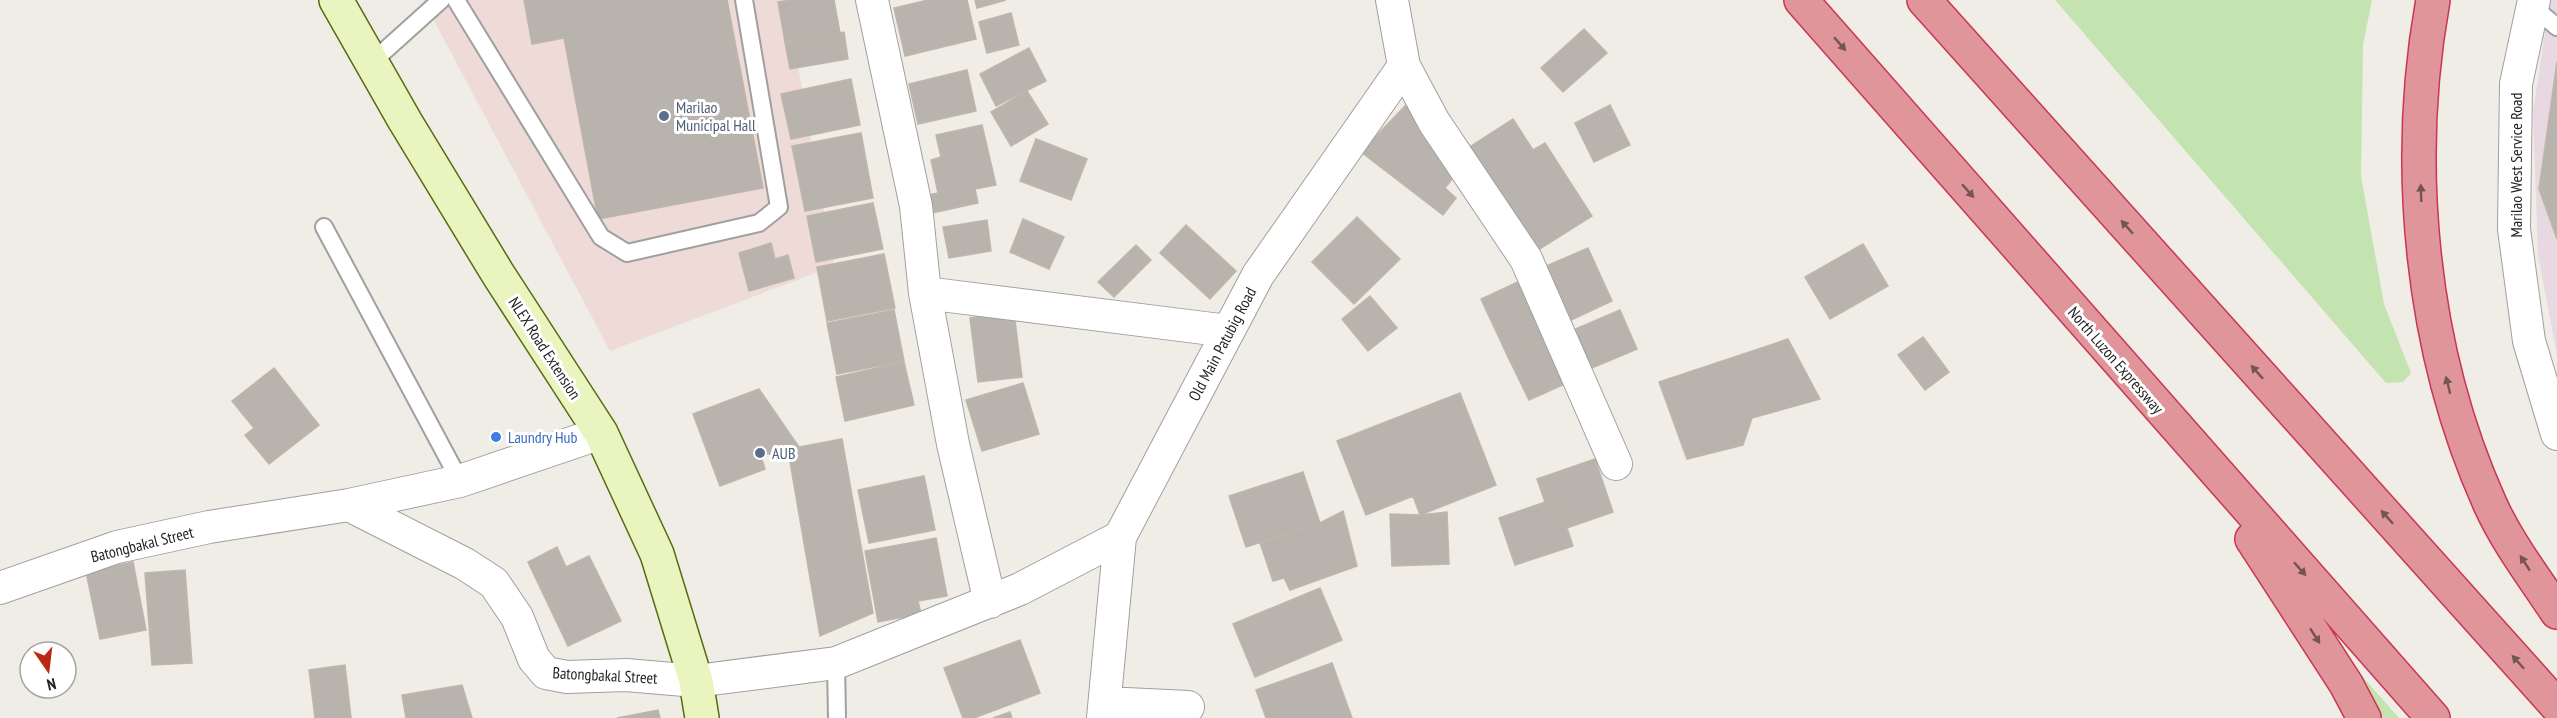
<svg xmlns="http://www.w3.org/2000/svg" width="2557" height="718" viewBox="0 0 2557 718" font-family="'PT Sans Narrow',sans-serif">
	<rect width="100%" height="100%" fill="#efede6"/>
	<!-- commercial -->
	<path fill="#eedbd7" d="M423 0H786L834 266 610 351Z"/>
	<!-- industrial -->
	<path fill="#e7d8e2" d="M2550 0H2557V355L2538 255 2533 112Z"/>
	<!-- grass -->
	<path fill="#c3e4b0" d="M2055 0H2372L2363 45 2361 176 2384 304 2411 373 2403 382 2386 383Z
		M2354 667 2399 718H2375Z"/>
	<!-- building -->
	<path fill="#b8b3ac" stroke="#bfb6a9" stroke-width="1.5" d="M524 0H727L763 188 598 219 564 38 532 44Z
		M792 0H834L840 33 785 42 778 2Z
		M928 0H967L976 39 905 56 894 8Z
		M975 0H1006L977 8Z
		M1011 13 1019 45 987 53 979 22Z
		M1584 29 1607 53 1563 92 1541 68Z
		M844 32 848 59 790 69 785 42Z
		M1029 48 1046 81 996 106 980 74Z
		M2557 62V239L2539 189Z
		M967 70 976 111 918 124 909 84Z
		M851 79 860 125 791 139 781 94Z
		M1027 91 1048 124 1011 146 991 112Z
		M1408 103 1459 170 1445 188 1456 198 1443 215 1361 152Z
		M1610 105 1630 145 1594 162 1575 123Z
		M1513 119 1533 150 1545 143 1592 216 1535 252 1468 148Z
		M982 125 996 185 975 189 978 203 927 214 923 196 938 193 931 160 941 157 936 135Z
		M861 133 873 198 805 211 792 146Z
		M1036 139 1087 159 1071 200 1020 181Z
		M873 203 883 249 816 262 807 216Z
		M1357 217 1400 259 1354 304 1312 262Z
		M1023 219 1064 237 1049 269 1010 252Z
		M987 220 991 251 949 258 943 227Z
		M1186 225 1236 271 1210 299 1160 253Z
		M771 243 775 259 788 255 794 278 749 291 739 253Z
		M1863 244 1888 286 1830 319 1805 277Z
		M1136 245 1151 260 1114 297 1098 282Z
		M1588 248 1612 301 1567 322 1542 268Z
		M884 254 895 308 827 321 817 267Z
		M1522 280 1549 337 1508 357 1481 299Z
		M1370 296 1397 328 1368 351 1342 319Z
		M894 310 904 361 837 374 827 323Z
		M1620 310 1637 349 1587 370 1571 331Z
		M1014 312 1022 377 978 382 970 318Z
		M1549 337 1569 382 1529 400 1508 357Z
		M1923 337 1949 372 1925 390 1898 355Z
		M1788 339 1820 399 1752 418 1743 445 1687 459 1659 382Z
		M904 362 914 405 845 421 836 377Z
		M274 368 319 425 269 464 245 435 254 428 232 401Z
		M1023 383 1039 434 982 451 966 400Z
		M759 389 799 447 800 455 789 456 760 453 765 469 720 486 693 414Z
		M1460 393 1496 485 1420 515 1413 496 1366 515 1337 441Z
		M842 439 873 613 820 636 789 456 800 455 799 447Z
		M1595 459 1613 512 1567 528 1557 498 1545 502 1537 479Z
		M1303 472 1320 523 1246 547 1229 496Z
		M924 476 935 530 869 543 858 490Z
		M1557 498 1573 546 1515 565 1499 518Z
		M1343 511 1357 566 1290 590 1284 578 1273 581 1260 543 1320 523Z
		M1447 512 1449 564 1392 566 1390 514 1420 515Z
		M936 538 947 596 918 601 921 614 878 622 865 551Z
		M557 547 566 567 589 556 621 621 568 646 528 562Z
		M133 562 146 630 100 639 86 572Z
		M185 570 192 663 152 665 145 573Z
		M1320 588 1342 640 1255 677 1233 624Z
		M1020 640 1040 693 974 718H963L944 668Z
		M1332 663 1352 718H1266L1256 690Z
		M345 665 351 718H315L309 670Z
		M462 685 472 718H406L402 695Z
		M658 710 660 718H617Z
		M1010 712 1012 718H993Z"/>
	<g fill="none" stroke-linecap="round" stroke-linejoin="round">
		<defs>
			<path id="service" d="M456 0 601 237 627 253 759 223 779 207 744 0
				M2532 6 2557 27
				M371 63 441 0
				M324 227 460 481
				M836 663 837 718"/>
			<path id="minor" d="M872 0 916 206 925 293 953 444 990 602
				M2534 0 2516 84 2514 229 2529 341 2557 434
				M1404 66 1434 122 1526 259 1616 464
				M925 293 1228 331
				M349 505 460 481 601 433
				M0 588 117 547 209 527 349 505 465 564 494 583 517 617 534 659 546 673 567 677 626 675 696 681 836 663 1020 589 1120 537
				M1105 703 1188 707
				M1103 718 1120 537 1258 275 1404 66 1392 0"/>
			<path id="secondary" d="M336 0 405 121 498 274 601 433 657 554 696 681 702 718"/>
			<path id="motorway" d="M1801 0 2433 718
				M1924 0 2557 706
				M2433 0C2403 165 2421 351 2490 504 2507 542 2534 577 2557 612
				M2252 539 2346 684 2364 718"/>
		</defs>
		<!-- service casing -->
		<use href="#service" stroke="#a0a0a0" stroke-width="20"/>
		<!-- minor casing -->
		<use href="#minor" stroke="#a0a0a0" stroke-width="34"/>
		<!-- secondary casing -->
		<use href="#secondary" stroke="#566c0f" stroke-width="36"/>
		<!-- motorway casing -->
		<use href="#motorway" stroke="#cb3555" stroke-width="36"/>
		<!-- service -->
		<use href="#service" stroke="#fff" stroke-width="16"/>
		<!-- minor -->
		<use href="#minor" stroke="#fff" stroke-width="32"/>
		<!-- secondary -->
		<use href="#secondary" stroke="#eaf4bf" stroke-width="33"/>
		<!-- motorway -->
		<use href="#motorway" stroke="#df9599" stroke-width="33"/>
	</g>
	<!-- one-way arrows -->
	<defs><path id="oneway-solid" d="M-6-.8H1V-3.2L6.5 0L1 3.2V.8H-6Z" transform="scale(1.5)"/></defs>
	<g fill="#755456">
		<use href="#oneway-solid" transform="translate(1840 44) rotate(49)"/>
		<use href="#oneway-solid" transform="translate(1968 191) rotate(49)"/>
		<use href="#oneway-solid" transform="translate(2421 193) rotate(-92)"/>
		<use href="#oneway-solid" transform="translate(2127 227) rotate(-132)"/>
		<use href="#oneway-solid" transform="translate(2257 372) rotate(-132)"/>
		<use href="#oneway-solid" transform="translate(2448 385) rotate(-104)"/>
		<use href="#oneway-solid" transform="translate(2387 517) rotate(-132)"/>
		<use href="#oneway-solid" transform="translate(2525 563) rotate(-123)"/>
		<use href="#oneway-solid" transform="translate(2300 569) rotate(48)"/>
		<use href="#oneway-solid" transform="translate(2315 636) rotate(57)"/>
		<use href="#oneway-solid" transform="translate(2518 662) rotate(-132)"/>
	</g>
	<!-- markers -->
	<g fill="#5c6f8a" stroke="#fff" stroke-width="2">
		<circle cx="664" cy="116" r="6"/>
		<circle cx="760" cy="453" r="6"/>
	</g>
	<circle fill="#3f7fe0" stroke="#fff" stroke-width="2" cx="496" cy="437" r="6"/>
	<g text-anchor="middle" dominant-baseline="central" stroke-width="6" stroke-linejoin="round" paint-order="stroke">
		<!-- service labels -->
		<g font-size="16" fill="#4e5e75" stroke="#fff" text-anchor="start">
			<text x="676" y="107">Marilao<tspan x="676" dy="18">Municipal Hall</tspan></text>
			<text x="772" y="453">AUB</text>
		</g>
		<!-- street labels -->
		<g font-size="16" fill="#1f1f1f" stroke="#fff">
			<text transform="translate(2516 165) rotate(-90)">Marilao West Service Road</text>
			<text transform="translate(1222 344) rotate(-62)">Old Main Patubig Road</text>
			<text transform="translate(545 348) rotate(57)">NLEX Road Extension</text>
			<text transform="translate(2116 360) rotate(49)">North Luzon Expressway</text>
			<text transform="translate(142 544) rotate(-14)">Batongbakal Street</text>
			<text transform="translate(605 675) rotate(3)">Batongbakal Street</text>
		</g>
		<!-- shop labels -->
		<g font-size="16" fill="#366cbe" stroke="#fff" text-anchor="start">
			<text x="508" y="437">Laundry Hub</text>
		</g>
	</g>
	<!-- north arrow -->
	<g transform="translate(48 670) rotate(166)"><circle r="28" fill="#ffffff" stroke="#a5a5a5" stroke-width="1.5"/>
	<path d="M0-4.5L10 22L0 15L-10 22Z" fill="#bb2813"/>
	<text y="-9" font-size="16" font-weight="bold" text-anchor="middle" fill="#1f1f1f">N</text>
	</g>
</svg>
